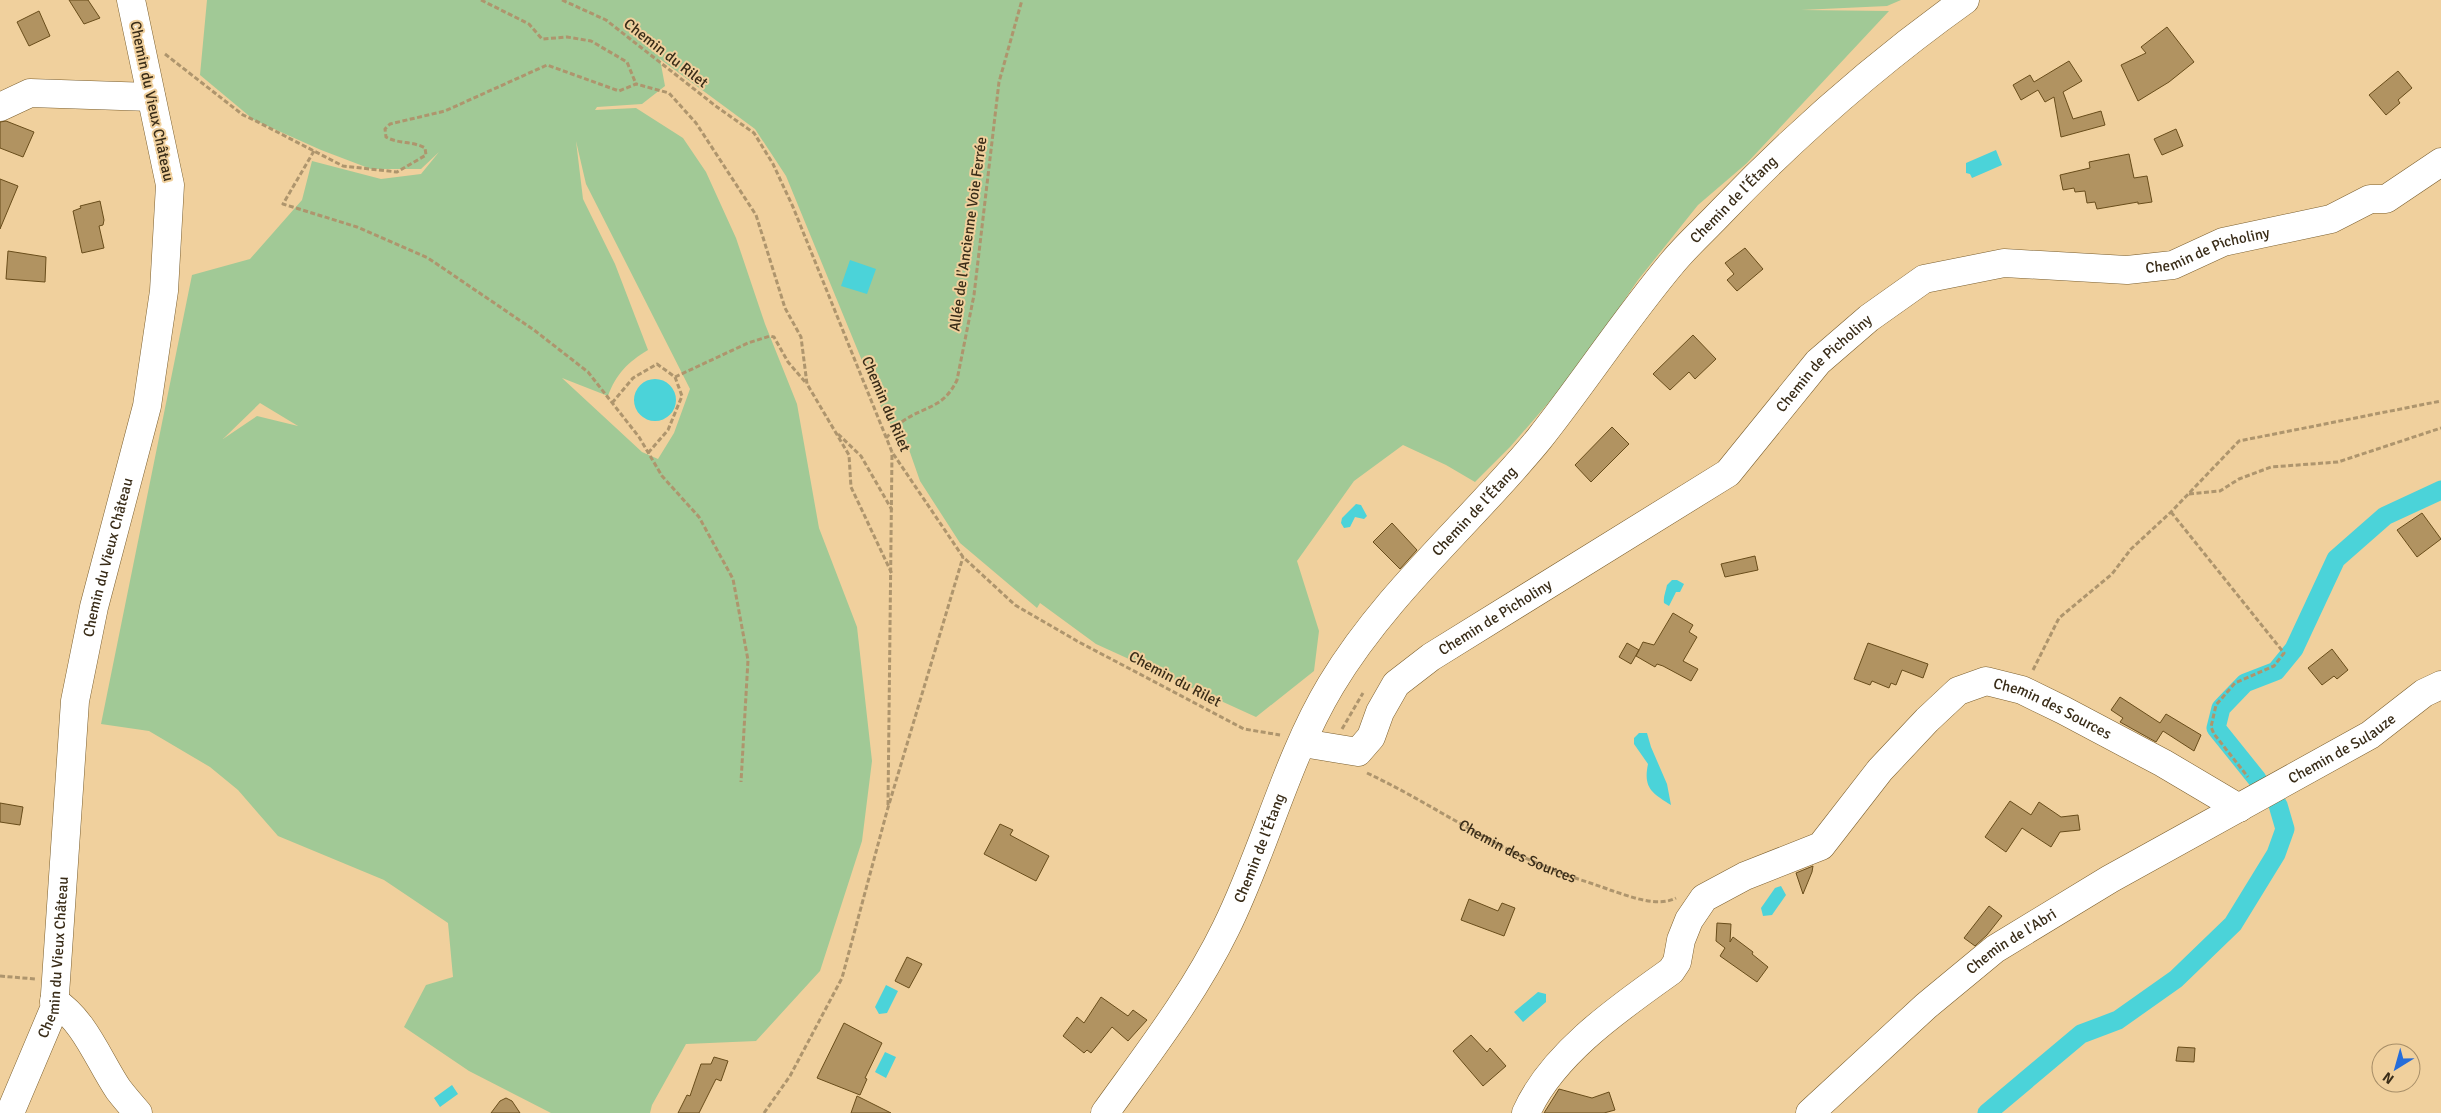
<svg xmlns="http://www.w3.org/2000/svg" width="2441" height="1113" viewBox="0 0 2441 1113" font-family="Signika,sans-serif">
	<rect width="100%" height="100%" fill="#f0d09d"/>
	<!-- green -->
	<path fill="#a1c996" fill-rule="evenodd" d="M207 0H1901L1887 6 1801 10 1889 11 1747 163 1698 205 1638 280 1576 371 1510 447 1475 482 1446 465 1403 445 1354 481 1297 561 1319 631 1314 671 1256 717 1096 644 1040 603 1037 608 960 543 920 481 906 441 886 419 786 176 755 129 660 59 665 86 642 104 597 107 595 110 636 108 683 138 706 172 736 238 765 324 797 404 819 528 857 627 872 761 862 841 820 971 756 1041 686 1044 652 1105 650 1113H551L469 1071 404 1027 426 985 453 977 448 923 384 880 278 836 238 790 210 767 149 731 101 724 192 275 250 259 302 200 312 161 381 179 421 174 439 152 421 169H371L321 150 254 120 200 75ZM576 141 586 184 690 389 674 433 658 459 642 452 562 378 608 396C616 374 628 362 648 350L615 264 583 199ZM260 403 298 426 257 416 223 439Z"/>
	<!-- water -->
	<path fill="#4bd3d9" d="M1996 150 2002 165 1972 178 1970 174 1966 173V163Z
		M850 260 876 269 867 294 841 286Z
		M634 400a21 21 0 1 1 42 0a21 21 0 1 1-42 0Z
		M1356 504 1361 505 1367 516 1364 519 1355 517 1350 527 1344 528 1341 523 1342 518Z
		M1672 580H1677L1684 584 1680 592H1676L1669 606 1664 603C1663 597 1666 591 1667 585Z
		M1639 733H1647L1651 747 1667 784 1671 805C1652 793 1643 788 1648 764L1634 744V738Z
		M1781 886 1786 895 1772 915 1763 916 1761 908 1775 888Z
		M886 985 898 991 887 1013 879 1014 875 1007Z
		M1538 992 1546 994V1002L1523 1022 1514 1012Z
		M885 1052 896 1057 886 1078 875 1072Z
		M452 1085 458 1094 440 1107 434 1098Z"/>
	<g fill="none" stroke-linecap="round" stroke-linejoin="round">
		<!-- canal -->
		<path stroke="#4bd3d9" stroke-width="19" d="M2257 779 2216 728 2221 708 2245 683 2276 671 2294 649 2336 559 2385 516 2441 490
			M1987 1113 2081 1034 2118 1020 2176 979 2233 924 2276 854 2285 829 2278 805"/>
	</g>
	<!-- building -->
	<path fill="#b19361" stroke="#694d1b" d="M69 0H88L100 18 84 24Z
		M39 11 50 36 29 46 17 22Z
		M2167 27 2194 62 2169 82 2138 101 2121 65 2146 53 2141 47Z
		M2069 61 2082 81 2063 92 2073 119 2101 111 2105 125 2061 137 2054 97 2045 102 2038 90 2021 100 2013 85 2030 75 2034 82Z
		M2398 71 2412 88 2398 100 2400 103 2386 115 2369 95Z
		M6 121 34 132 23 157 0 148V122Z
		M2176 129 2183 146 2162 155 2154 139Z
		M2129 154 2134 178 2147 176 2152 202 2138 204V202L2097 209 2095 202 2087 203 2085 191 2075 192 2074 188 2063 190 2060 175 2090 168 2089 162Z
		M0 179 18 186 0 229Z
		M100 201 104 220 103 225 99 226 104 248 82 253 73 211 81 208 80 206Z
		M1745 248 1763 269 1737 291 1727 280 1734 274 1725 263Z
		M8 251 46 257 45 282 6 279Z
		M1693 335 1716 359 1695 379 1689 372 1670 390 1653 374Z
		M1612 427 1629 444 1591 482 1575 465Z
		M2422 513 2441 539 2417 557 2397 530Z
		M1392 523 1417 550 1400 569 1373 542Z
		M1755 556 1758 570 1725 577 1721 564Z
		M1673 613 1693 625 1689 632 1697 637 1683 661 1698 669 1691 681 1663 666 1657 664 1655 667 1636 656 1643 642 1654 645Z
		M1627 643 1639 650 1631 664 1619 657Z
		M1868 643 1928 664 1923 678 1902 670 1896 685 1891 683 1889 688 1872 681 1870 685 1854 679Z
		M2332 649 2348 670 2337 679 2334 676 2322 685 2308 668Z
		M2120 697 2160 723 2166 714 2201 735 2194 751 2163 731 2156 742 2120 722 2123 718 2111 710Z
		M2010 801 2031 815 2039 802 2061 817 2078 815 2080 830 2060 832 2051 847 2022 828 2006 852 1985 837Z
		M0 803 23 807 20 825 0 822Z
		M1000 824 1013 830 1010 835 1049 856 1036 881 984 854Z
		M1813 866 1812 872 1803 894 1796 873Z
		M1469 899 1498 911 1502 903 1515 908 1504 936 1461 920Z
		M1989 906 2002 916 1987 935 1975 946 1964 938Z
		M1717 923 1731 924 1730 942 1733 937 1753 952 1752 954 1768 967 1757 982 1720 956 1725 948 1716 941Z
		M907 957 922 964 909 988 895 981Z
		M1101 997 1128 1016 1133 1010 1147 1020 1128 1041 1112 1027 1091 1053 1087 1050 1084 1053 1063 1036 1077 1017 1084 1023Z
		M844 1023 882 1043 865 1078 867 1079 860 1095 817 1078Z
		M1471 1035 1487 1052 1490 1048 1506 1066 1483 1086 1453 1051Z
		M2178 1047 2195 1048 2194 1062 2176 1061Z
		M714 1057 728 1061 721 1081 716 1079 699 1113H678L687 1095 690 1096 701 1064H711Z
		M1559 1089 1592 1098 1609 1092 1615 1110 1604 1113H1544Z
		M857 1096 891 1113H851Z
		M506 1098 512 1101 520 1113H491L500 1101Z"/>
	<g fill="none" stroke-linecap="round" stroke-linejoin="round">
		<defs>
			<g id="minor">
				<path d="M0 107 30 93 151 97"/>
				<path id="s2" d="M1303 743 1358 752 1371 737 1380 712 1396 684 1431 657 1728 473 1818 362 1869 318 1924 279 2004 263 2127 270 2173 265 2223 242 2331 219 2370 199H2386L2441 162"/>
				<path d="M54 1001C85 1021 98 1059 118 1089 124 1097 131 1105 138 1113"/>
				<path id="s3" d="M10 1113 54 1009 75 701 94 607 147 406 164 291 170 185 131 0"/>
				<path id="s4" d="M1526 1113C1552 1054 1619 1008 1671 971L1677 962 1681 940 1689 920 1704 898 1745 876 1821 846 1880 770 1927 720 1958 691 1986 681 2022 690 2063 710 2163 763 2239 808"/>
				<path id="s5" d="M1810 1113 1926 1006 1995 949 2110 879 2370 735 2424 693 2441 685"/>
			</g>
			<g id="major">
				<path id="s6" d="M1105 1113C1148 1053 1194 994 1226 928 1265 849 1286 760 1331 685 1387 592 1471 522 1539 439 1585 381 1625 319 1673 262 1688 244 1706 228 1722 211 1797 133 1878 62 1965 0"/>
			</g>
		</defs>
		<!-- minor casing -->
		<use href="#minor" stroke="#7b5f2e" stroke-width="29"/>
		<!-- major casing -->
		<use href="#major" stroke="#7b5f2e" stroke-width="29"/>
		<!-- path -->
		<g stroke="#ae956d" stroke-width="3" stroke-dasharray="5 2.5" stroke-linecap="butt">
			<path d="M481 0 529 24 542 39 567 37 591 41 627 62 636 84"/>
			<path d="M562 0 606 20 717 107 754 133 773 164 793 207 892 452 963 557 1015 605 1077 641 1244 729 1280 735"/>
			<path d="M165 54 243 115 254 120 343 166 397 172 426 155 425 148C413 141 398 144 386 137L385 129 390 124 445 111 547 65 619 91 636 84 669 93 696 123 756 215 785 308 801 337 807 384 849 455 851 487 892 574"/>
			<path d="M314 151 283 204 357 227 428 258 534 330 588 372 639 437 662 476 699 517 733 579 748 660 741 782"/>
			<path d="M675 377 748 343 770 336 774 337 788 362 806 383"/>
			<path d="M612 403 633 378 657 364 675 377 682 396 668 430 648 453"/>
			<path d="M838 434 861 456 892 510"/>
			<path d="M886 438C891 433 897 426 903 421 925 406 944 408 957 380L974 295 999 82 1022 0"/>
			<path d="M2189 494 2220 491 2239 479 2271 467 2338 462 2441 428"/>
			<path d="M2171 512 2284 653 2274 666 2235 683 2216 705 2211 727 2214 734 2248 777"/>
			<path d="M2033 670 2059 618 2112 574 2131 549 2171 512 2239 441 2441 401"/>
			<path d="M1342 729 1363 693"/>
			<path id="s1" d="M1367 773C1431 803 1490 846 1556 871 1573 878 1592 883 1610 890 1629 896 1657 908 1676 898"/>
			<path d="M888 805 892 452"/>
			<path d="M0 976 35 979"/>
			<path d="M764 1113 790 1076 842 978 887 811 963 557"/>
		</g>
		<!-- minor -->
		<use href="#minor" stroke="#fff" stroke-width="28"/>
		<!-- major -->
		<use href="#major" stroke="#fff" stroke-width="28"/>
	</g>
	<g text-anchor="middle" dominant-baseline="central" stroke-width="4" stroke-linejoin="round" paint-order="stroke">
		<!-- street labels -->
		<g font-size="15" fill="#392c18" stroke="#f0d09d">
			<text transform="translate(666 53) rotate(38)">Chemin du Rilet</text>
			<text transform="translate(152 101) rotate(78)">Chemin du Vieux Château</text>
			<text stroke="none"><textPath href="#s6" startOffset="1118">Chemin de l’Étang</textPath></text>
			<text transform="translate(968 234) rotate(-82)">Allée de l'Ancienne Voie Ferrée</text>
			<text stroke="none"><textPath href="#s2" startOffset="1094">Chemin de Picholiny</textPath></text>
			<text stroke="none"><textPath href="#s2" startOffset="674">Chemin de Picholiny</textPath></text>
			<text transform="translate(886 404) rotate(67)">Chemin du Rilet</text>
			<text stroke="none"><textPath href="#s6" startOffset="712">Chemin de l’Étang</textPath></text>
			<text stroke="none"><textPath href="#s3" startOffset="569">Chemin du Vieux Château</textPath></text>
			<text stroke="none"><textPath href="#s2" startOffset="254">Chemin de Picholiny</textPath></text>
			<text transform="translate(1175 679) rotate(28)">Chemin du Rilet</text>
			<text stroke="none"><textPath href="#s4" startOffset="724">Chemin des Sources</textPath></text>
			<text stroke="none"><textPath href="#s5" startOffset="648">Chemin de Sulauze</textPath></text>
			<text stroke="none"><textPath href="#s6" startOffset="308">Chemin de l’Étang</textPath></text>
			<text stroke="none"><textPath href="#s1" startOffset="170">Chemin des Sources</textPath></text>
			<text stroke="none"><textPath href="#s5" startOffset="265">Chemin de l'Abri</textPath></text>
			<text stroke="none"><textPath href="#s3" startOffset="164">Chemin du Vieux Château</textPath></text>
		</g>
	</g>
	<!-- north arrow -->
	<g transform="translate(2396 1068) rotate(217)"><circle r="24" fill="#f0d09d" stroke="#a78e68"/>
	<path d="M0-4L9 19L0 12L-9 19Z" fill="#266dd9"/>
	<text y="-8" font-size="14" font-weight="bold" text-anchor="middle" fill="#392c18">N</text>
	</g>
</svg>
